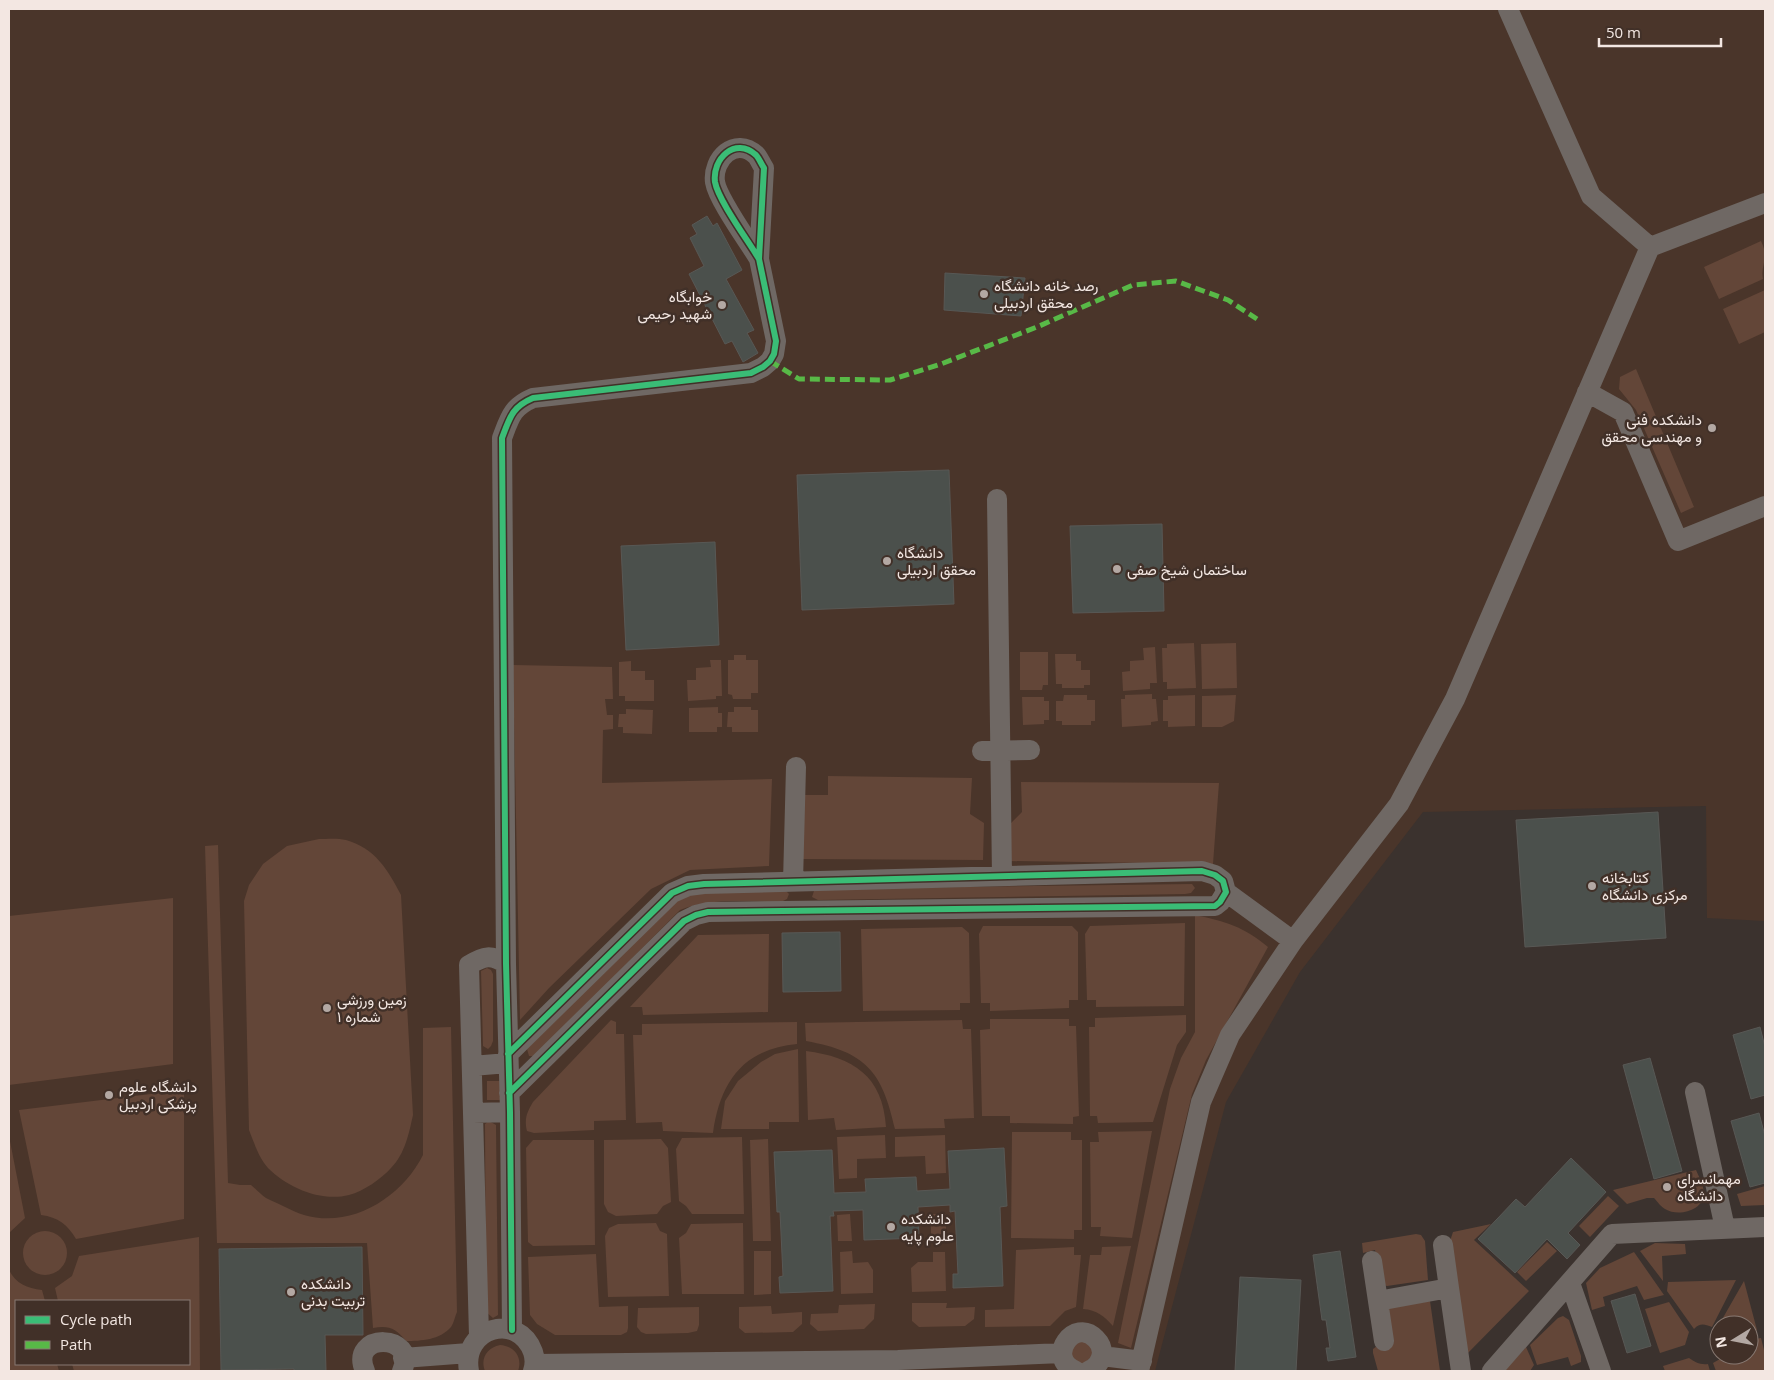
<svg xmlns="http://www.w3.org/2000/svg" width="1774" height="1380" viewBox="0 0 1774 1380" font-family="'Open Sans',Vazirmatn,sans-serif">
	<rect width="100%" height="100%" fill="#3b322e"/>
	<!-- built -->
	<path fill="#4a352a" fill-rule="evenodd" d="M9 9H1765V921L1707 918 1706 806 1423 812 1300 972 1226 1102 1155 1371H9ZM945 273 1025 278 1021 316 944 310ZM16 1301H189V1364H16Z"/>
	<!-- green -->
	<path fill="#634638" d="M1761 241C1770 259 1760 265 1763 279L1719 299 1704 267Z
		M1765 290V332L1739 344 1723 309Z
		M1636 369 1694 507 1681 513 1636 410 1619 389 1620 377Z
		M1194 643 1196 688 1167 689V682H1163L1162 648H1167V644Z
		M1236 643 1237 688 1202 689 1201 644Z
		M1155 647 1157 683H1150V689L1123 691 1122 672 1130 671V661L1144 660 1143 648Z
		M1020 652H1048V685H1043L1042 690H1020Z
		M1055 654H1076V661H1081V670H1090V685H1084V688H1062V684H1056Z
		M734 655H746V660H758V693H751V699H733L732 695 728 694V660H734Z
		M710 660H721L722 696H716V699L688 701 687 680H696V668L711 667Z
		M631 661V671H645V680H654V701H625V696H619V662Z
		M513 665 612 667 613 699H605L607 715H613V729L603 730 602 783 772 779 769 866 690 870 651 889 549 988 520 1020Z
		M1152 694V699H1156L1158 721 1151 722V725L1122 727 1121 699H1125V695Z
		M1064 695H1087V700H1095V721H1091V725H1062V721H1056V701H1063Z
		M1195 695V726L1168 727V721H1163V700H1168V696Z
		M1236 695 1234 721 1222 727H1202V696Z
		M1022 697H1044V701H1049V720H1044V724L1023 725Z
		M718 707V713H722V727H717V732H689V708Z
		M734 707H751V710H758V732H732V727H727L728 712H734Z
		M626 709 653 710 652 734 623 733V727H618L619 714H626Z
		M828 776 972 778 970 814 984 823 983 860 801 859 802 795H828Z
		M1021 782 1219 783 1213 864 1009 861V825L1022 812Z
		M319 839C327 839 338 838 346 840 375 848 388 870 401 895L413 1115C409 1133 405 1154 391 1168 381 1179 364 1191 349 1195 321 1202 288 1188 268 1168 259 1158 254 1143 249 1130L244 901 249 885 263 864 287 846Z
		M218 845 228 1183 240 1185H251C256 1189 260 1194 266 1198 271 1201 278 1203 283 1206 290 1209 297 1213 304 1215 352 1229 402 1197 423 1155V1028L451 1027 457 1312C455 1316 454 1323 451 1327 440 1340 421 1341 406 1341 396 1328 388 1325 373 1328L367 1243H217L205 846Z
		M1192 884 1195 888 1191 893 1185 894 818 900 812 897 814 891 820 889Z
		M785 890 789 894 787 899 781 902C747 902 712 897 680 910L535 1056H529L527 1049 671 903 700 891Z
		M173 898V1064L9 1085V916Z
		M1195 915C1224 921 1245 927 1268 947L1206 1060 1192 1094 1131 1348 1118 1343 1170 1089 1181 1058 1195 1032Z
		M1185 923 1184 1006 1096 1007V1000H1087L1085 934 1090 926Z
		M983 926H1072L1078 932V1000H1069V1008L990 1011V1003H981L979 934Z
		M962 927 969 933 970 1003H960V1010L863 1011 861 929Z
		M769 934 768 1012 643 1015 642 1007H630L698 935Z
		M487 968 491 970 493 974V1041L491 1046 488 1049 483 1046 481 971Z
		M1186 1015V1032L1177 1045 1153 1122 1098 1123 1097 1116H1090L1089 1027H1095V1018Z
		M990 1019H1069V1026H1076L1079 1116 1073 1117V1124L1010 1123V1116H982L980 1030 990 1029Z
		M611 1020 616 1022V1034H624L626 1120 594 1121V1130L534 1133 527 1131C524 1119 527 1112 533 1102Z
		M962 1020 963 1029H971L974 1118 944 1119 945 1128 895 1129C882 1071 866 1052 806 1041L805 1023Z
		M797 1022V1044C743 1049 720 1082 713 1133L663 1131 662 1122 636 1123 633 1035H642V1024Z
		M798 1049 799 1122H769V1129H721L725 1101 738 1081 761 1062 775 1054Z
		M806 1051C853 1057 883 1076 886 1127L836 1130 834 1118 808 1120Z
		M487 1081H504V1100H487Z
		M184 1090V1219L76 1239C68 1225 58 1217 41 1215L19 1110Z
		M489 1121 496 1125 498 1315 493 1318 486 1312 485 1124Z
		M1152 1131 1132 1238 1100 1236 1101 1227H1091L1090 1142H1099L1098 1132Z
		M1012 1132H1071V1140H1082V1230H1074V1239L1011 1238Z
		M885 1135 886 1158 857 1159V1178L839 1179 837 1137Z
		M945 1135 946 1173 926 1174 925 1156 895 1157V1137Z
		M9 1136 25 1218 9 1233Z
		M742 1137 744 1214H692L686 1206 679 1201 676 1149 682 1138Z
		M661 1139 668 1148 671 1202 663 1206 657 1214 616 1216 608 1212 604 1204V1140Z
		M768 1139 771 1241H753L750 1140Z
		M533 1140H594L595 1245 533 1246 528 1242 526 1148Z
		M1696 1170C1699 1177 1704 1186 1704 1194 1703 1211 1678 1217 1665 1209 1661 1207 1657 1201 1654 1198H1647L1627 1204 1613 1190Z
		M1765 1186V1205L1741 1206 1737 1194Z
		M1608 1196 1619 1206 1590 1237 1579 1226Z
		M850 1214 852 1241H838L837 1215Z
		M931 1214H946V1243H931Z
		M656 1223 660 1231 667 1234 669 1296 608 1297 605 1236 609 1228 618 1224Z
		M743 1223 744 1294H682L679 1238 686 1233 691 1224Z
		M1491 1224 1474 1240 1529 1291 1465 1356 1450 1241 1453 1232Z
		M23 1253a22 22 0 1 1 44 0a22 22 0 1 1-44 0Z
		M1416 1234 1421 1235 1425 1241 1428 1280 1387 1286 1383 1285 1375 1250 1363 1253 1362 1243Z
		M199 1237 200 1371H74L72 1364H189V1301H58L55 1288 72 1276 79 1256Z
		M1547 1242 1557 1251 1526 1281 1517 1272Z
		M1655 1243 1685 1244 1686 1254 1662 1256 1663 1281 1640 1251Z
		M1131 1246 1113 1326C1104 1316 1097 1310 1083 1309L1090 1255H1101L1102 1247Z
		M1074 1247V1255H1081L1076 1307 1065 1311 1050 1326 985 1327V1310L1014 1309 1016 1250Z
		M754 1251H771V1294L754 1295Z
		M852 1251 853 1263 868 1262 873 1270V1293L841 1294 840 1252Z
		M933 1252H945L946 1291 912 1292 911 1268 918 1262H933Z
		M1634 1252 1664 1295 1644 1300 1637 1286 1603 1297 1605 1306 1592 1310 1586 1283 1600 1268Z
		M596 1254 599 1307 628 1306V1328L627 1332 621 1335H555L537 1324 530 1315 528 1257Z
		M9 1270C16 1284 27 1288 42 1290L45 1301H16V1364H57L59 1371H9Z
		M1736 1280 1712 1327C1704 1324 1700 1323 1694 1329L1667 1291 1668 1282Z
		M1744 1281 1757 1330 1749 1332V1325H1719V1332L1716 1330Z
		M1430 1301 1440 1371H1378L1373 1353V1349L1377 1346 1383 1309Z
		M1669 1302 1689 1332 1685 1345 1660 1353 1645 1309Z
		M912 1303H947L946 1308 975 1307 974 1319 965 1326 919 1327 912 1321Z
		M875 1304 874 1319 864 1329 818 1331 810 1324 811 1314 838 1313 839 1305Z
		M771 1306 772 1314 802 1312V1324L793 1332 745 1333 739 1328V1307Z
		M699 1307V1325L697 1331 688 1333 646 1334 641 1332 637 1327 638 1308Z
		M1563 1316 1569 1320 1581 1356V1362L1571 1366 1568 1357 1537 1365 1530 1345 1558 1318Z
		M1761 1338 1765 1354V1371H1716L1713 1363 1720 1359 1722 1355H1749V1340Z
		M1078 1341 1089 1343 1094 1354 1083 1365 1072 1361 1071 1346Z
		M500 1345C514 1346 523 1357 518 1371H485C480 1358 487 1348 500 1345Z
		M1526 1347 1534 1365 1530 1371H1504Z
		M1689 1358C1695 1362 1700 1365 1708 1364L1710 1371H1665L1663 1366Z"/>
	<!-- building -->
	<path fill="#4b504c" stroke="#585855" d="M707 216 713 226 717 223 742 270 726 279 754 330 747 333 758 353 743 362 732 341 725 344 689 274 704 266 690 238 697 234 692 225Z
		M945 273 1025 278 1021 316 944 310Z
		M949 470 954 604 802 610 797 475Z
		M1162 524 1164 611 1073 613 1070 526Z
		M715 542 719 645 626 650 621 546Z
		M1658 812 1666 938 1525 947 1516 820Z
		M840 932 841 991 783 992 782 933Z
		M1760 1027 1765 1047V1095L1751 1099 1733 1035Z
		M1650 1058 1682 1171 1654 1179 1623 1065Z
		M1759 1113 1765 1136V1183L1750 1187 1731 1121Z
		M1004 1148 1007 1206 1000 1207 1003 1286 953 1288V1274H958L955 1211 950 1212V1205L918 1207 919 1238 864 1240 863 1210 833 1211 834 1216H830L833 1291 780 1293 779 1277 783 1276 780 1212H777L774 1152 832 1150 834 1193 866 1192 865 1179 916 1177 917 1191 950 1189 948 1151Z
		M1571 1158 1606 1192 1568 1233 1580 1245 1567 1259 1547 1239 1515 1273 1478 1239 1516 1199 1525 1207Z
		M362 1247 363 1335H325L326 1371H294V1369L221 1370 219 1249Z
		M1340 1251 1356 1357 1328 1361 1326 1348H1330L1326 1320H1322L1313 1255Z
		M1240 1277 1301 1280 1296 1371H1235Z
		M1635 1294 1651 1346 1627 1353 1611 1301Z"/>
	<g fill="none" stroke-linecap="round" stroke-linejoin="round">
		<!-- minor -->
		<path stroke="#6f6864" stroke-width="20" d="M1508 9 1591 196 1650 247
			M1587 392 1623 412 1678 541 1765 506
			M997 499 1002 877
			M982 751 1030 750
			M793 882 796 767
			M1226 892 1293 941
			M508 1054 672 893 688 886 704 884 1202 871 1215 875 1223 881 1226 892 1220 902 1215 906 708 912 696 915 684 921 509 1093
			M472 1066 508 1063
			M1695 1092 1725 1228
			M473 1113 510 1112
			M1443 1245 1449 1288
			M1372 1261 1384 1341
			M1570 1283 1601 1371
			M1378 1301 1449 1288 1461 1371
			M512 1330 510 1112 506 964 502 438C510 417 512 407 533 398L751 373 763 367 770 361 774 354 776 341 759 259 764 168C761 164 759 158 756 155 735 136 712 159 715 182 718 200 749 242 759 259
			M479 1336 469 965C484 956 491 954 506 964
			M1102 1356 1142 1361
			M403 1358 469 1353
			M535 1364 898 1360 1062 1353
			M365 1371C348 1332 419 1333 402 1371
			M469 1371C461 1328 518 1311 533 1352 535 1358 535 1365 533 1371
			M1076 1371C1044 1358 1075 1316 1096 1339 1100 1343 1102 1348 1102 1353 1101 1362 1096 1368 1088 1371
			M1139 1371 1201 1102 1230 1035 1293 941 1399 804 1455 699 1650 247 1765 203
			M1492 1371 1612 1234 1765 1227"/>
		<!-- quiet -->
		<path stroke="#58b947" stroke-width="5" stroke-dasharray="10 5" stroke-linecap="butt" d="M770 361 799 379 890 380 941 364 1037 327 1133 285 1176 281 1228 300 1257 319"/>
		<defs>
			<path id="cycleway" d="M508 1054 672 893 688 886 704 884 1202 871 1215 875 1223 881 1226 892 1220 902 1215 906 708 912 696 915 684 921 509 1093
				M512 1330 510 1112 506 964 502 438C510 417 512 407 533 398L751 373 763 367 770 361 774 354 776 341 759 259 764 168C761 164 759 158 756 155 735 136 712 159 715 182 718 200 749 242 759 259"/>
		</defs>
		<!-- cycleway casing -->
		<use href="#cycleway" stroke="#413028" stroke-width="9"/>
		<!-- cycleway -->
		<use href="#cycleway" stroke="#3abd76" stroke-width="6"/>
	</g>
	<!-- markers -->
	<g fill="#b3a8a3" stroke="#413028" stroke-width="2">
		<circle cx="984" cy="294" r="5"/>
		<circle cx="722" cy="305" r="5"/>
		<circle cx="1712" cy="428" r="5"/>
		<circle cx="887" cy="561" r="5"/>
		<circle cx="1117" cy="569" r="5"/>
		<circle cx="1592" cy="886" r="5"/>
		<circle cx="327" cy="1008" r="5"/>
		<circle cx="109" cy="1095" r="5"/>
		<circle cx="1667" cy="1187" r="5"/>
		<circle cx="891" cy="1227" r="5"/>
		<circle cx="291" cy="1292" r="5"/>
	</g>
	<g text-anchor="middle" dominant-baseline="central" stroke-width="5" stroke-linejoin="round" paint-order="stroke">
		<!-- poi labels -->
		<g font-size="15" fill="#f3e7e2" stroke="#413028" text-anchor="start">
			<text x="994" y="285">رصد خانه دانشگاه<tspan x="994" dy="17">محقق اردبیلی</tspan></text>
			<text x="712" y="296" text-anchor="end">خوابگاه<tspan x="712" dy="17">شهید رحیمی</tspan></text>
			<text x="1702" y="419" text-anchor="end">دانشکده فنی<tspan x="1702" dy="17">و مهندسی محقق</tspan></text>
			<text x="897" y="552">دانشگاه<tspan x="897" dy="17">محقق اردبیلی</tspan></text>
			<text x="1127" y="569">ساختمان شیخ صفی</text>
			<text x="1602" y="877">کتابخانه<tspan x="1602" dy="17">مرکزی دانشگاه</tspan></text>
			<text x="337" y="999">زمین ورزشی<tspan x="337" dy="17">شماره ۱</tspan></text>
			<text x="119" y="1086">دانشگاه علوم<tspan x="119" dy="17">پزشکی اردبیل</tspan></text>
			<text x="1677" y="1178">مهمانسرای<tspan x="1677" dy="17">دانشگاه</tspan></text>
			<text x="901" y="1218">دانشکده<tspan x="901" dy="17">علوم پایه</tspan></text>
			<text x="301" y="1283">دانشکده<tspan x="301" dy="17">تربیت بدنی</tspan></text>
		</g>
	</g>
	<!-- border -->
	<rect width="1774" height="1380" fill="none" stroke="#f3e7e2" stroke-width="20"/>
	<!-- legend -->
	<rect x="15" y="1300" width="175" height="65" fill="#413028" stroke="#887972"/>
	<rect x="25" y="1316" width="25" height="8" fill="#3abd76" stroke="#887972"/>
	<text x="60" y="1325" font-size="15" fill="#f3e7e2">Cycle path</text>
	<rect x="25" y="1341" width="25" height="8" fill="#58b947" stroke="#887972"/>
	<text x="60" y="1350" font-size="15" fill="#f3e7e2">Path</text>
	<!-- north arrow -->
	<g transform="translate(1734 1340) rotate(260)"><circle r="24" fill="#413028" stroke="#887972"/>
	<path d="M0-4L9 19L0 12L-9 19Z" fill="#b3a8a3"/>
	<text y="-8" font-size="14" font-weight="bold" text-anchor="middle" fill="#f3e7e2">N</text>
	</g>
	<!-- scale -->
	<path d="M1599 38v8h122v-8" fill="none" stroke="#f3e7e2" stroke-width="2.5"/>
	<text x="1606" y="38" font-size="15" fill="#f3e7e2" stroke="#413028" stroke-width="4" paint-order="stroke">50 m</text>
</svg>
